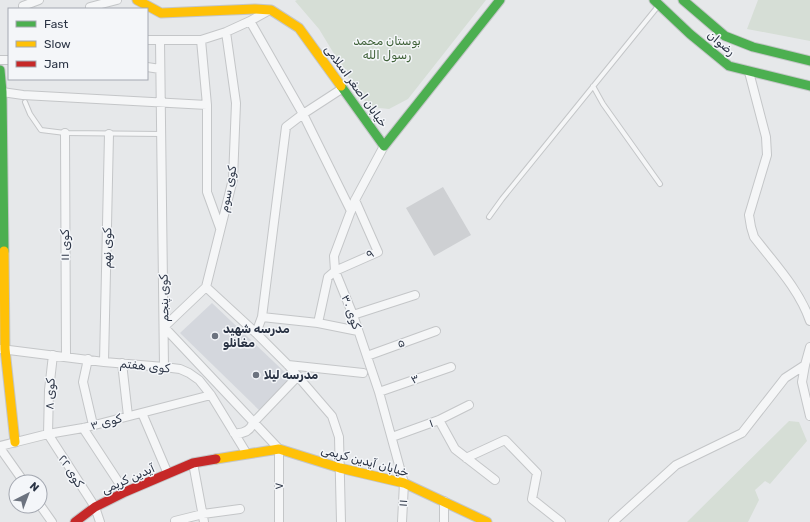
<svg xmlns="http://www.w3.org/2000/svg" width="810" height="522" viewBox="0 0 810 522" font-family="Rubik,'Noto Naskh Arabic',sans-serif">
	<rect width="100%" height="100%" fill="#e6e8ea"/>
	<!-- built -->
	<path fill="#d4d7dd" d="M212 303 293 380 261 412 180 333Z"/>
	<!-- green -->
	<path fill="#d6ded6" d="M297 0H486L408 99 389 109 371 107 359 95 319 29 295 1Z
		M758 0H810V41L747 29Z
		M789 421 799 422 807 441 770 484 765 481 755 490 759 500 748 522H687Z"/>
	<!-- building -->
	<path fill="#ced0d3" d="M443 187 471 235 434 256 406 208Z"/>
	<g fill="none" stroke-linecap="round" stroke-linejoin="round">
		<defs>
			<path id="lane" d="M593 86 603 104 660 184
				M25 102 30 114 41 130 65 133 161 134
				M489 217 502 199 659 5"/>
			<path id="street" d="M23 6 39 0
				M90 7 117 0
				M250 21 268 11
				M147 40H201L207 105V192L220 228
				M201 40 226 32 250 21 303 114 351 211
				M160 41 164 367
				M0 60H9
				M147 67 160 69
				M749 72 766 137 767 155 749 215 751 227 754 237C774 263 799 289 810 321
				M2 92 23 95 207 105
				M65 133 66 356
				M384 146 355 200 334 256 335 271 353 315 379 392 404 483 402 522
				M206 287 256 333 288 365 332 416 339 437 341 522
				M353 315 415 295
				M262 317 286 127 303 114 343 88
				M318 323 328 277 335 271 378 252 355 200
				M164 327 206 287 233 179 236 103 226 32
				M164 327 279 449V522
				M256 333 262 317 318 323 358 331
				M810 347 805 365 802 382 810 416
				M1 349 104 362 164 367 180 369 189 373 199 380 211 395 247 454
				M367 356 436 331
				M88 359 83 382 93 425
				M104 362 109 134
				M122 363 128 416
				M288 365 363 373
				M379 392 451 367
				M142 413 168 474
				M439 420 455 449 495 480
				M83 428 125 492
				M234 433C243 434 250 431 253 423L298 376
				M48 434 95 507 100 522
				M48 434 49 390 53 355
				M392 437 439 420 469 405
				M0 446 48 434 83 428 211 395
				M0 448 24 482
				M466 458 505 440 537 473 532 499 561 522
				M193 463 204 522
				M40 505 52 522
				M175 521 203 514 240 509
				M444 522V501
				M613 522 676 465 742 433 785 378 805 365"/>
			<path id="fast" d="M654 0 690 34 729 66 810 86
				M683 0 725 36 753 47 810 61
				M0 70 2 92 4 251
				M341 86 384 146 500 0"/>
			<path id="slow" d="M137 0 161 13 255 9 271 10 299 28 341 86
				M4 251 5 349 15 442
				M216 459 279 449 340 468 404 483 487 522"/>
			<path id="jam" d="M75 522 95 507 125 492 193 463 216 459"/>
		</defs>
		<!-- lane casing -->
		<use href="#lane" stroke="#c4c6c8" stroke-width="6"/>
		<!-- street casing -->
		<use href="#street" stroke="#c4c6c8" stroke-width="10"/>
		<!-- fast casing -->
		<use href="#fast" stroke="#c4c6c8" stroke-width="11"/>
		<!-- slow casing -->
		<use href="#slow" stroke="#c4c6c8" stroke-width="11"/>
		<!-- jam casing -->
		<use href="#jam" stroke="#c4c6c8" stroke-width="11"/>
		<!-- lane -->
		<use href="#lane" stroke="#f5f6f7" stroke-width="4"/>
		<!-- street -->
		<use href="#street" stroke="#f5f6f7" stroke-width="8"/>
		<!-- fast -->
		<use href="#fast" stroke="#4caf50" stroke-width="9"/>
		<!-- slow -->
		<use href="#slow" stroke="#ffc107" stroke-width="9"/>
		<!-- jam -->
		<use href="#jam" stroke="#c62828" stroke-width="9"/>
	</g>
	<!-- markers -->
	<g fill="#6c737f" stroke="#f4f6f9" stroke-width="1.5">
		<circle cx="215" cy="336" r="4"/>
		<circle cx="256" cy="375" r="4"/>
	</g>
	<g text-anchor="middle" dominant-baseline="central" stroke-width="3" stroke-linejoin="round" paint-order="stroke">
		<!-- park labels -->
		<g font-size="12" fill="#3f6138" stroke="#f4f6f9">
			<text x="387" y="41">بوستان محمد<tspan x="387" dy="14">رسول الله</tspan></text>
		</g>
		<!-- street labels -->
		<g font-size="12" fill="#2b3445" stroke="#f4f6f9">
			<text transform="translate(721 43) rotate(39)">رضوان</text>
			<text transform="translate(356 86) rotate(54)">خیابان اصغر اسلامی</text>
			<text transform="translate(228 189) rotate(-79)">کوی سوم</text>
			<text transform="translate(65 245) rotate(-90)">کوی ۱۱</text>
			<text transform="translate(107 248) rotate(-89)">کوی نهم</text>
			<text transform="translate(370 254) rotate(-31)">۹</text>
			<text transform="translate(164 298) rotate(-91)">کوی پنجم</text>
			<text transform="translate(351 312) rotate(70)">کوی ۳۰</text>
			<text transform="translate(401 343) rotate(-19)">۵</text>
			<text transform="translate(145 366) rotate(6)">کوی هفتم</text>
			<text transform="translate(415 379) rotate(-19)">۳</text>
			<text transform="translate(50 394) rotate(-87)">کوی ۸</text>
			<text transform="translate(106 422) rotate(-15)">کوی ۳</text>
			<text transform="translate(431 423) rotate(-20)">۱</text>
			<text transform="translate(365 461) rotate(15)">خیابان آیدین کریمی</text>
			<text transform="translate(71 471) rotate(58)">کوی ۲۲</text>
			<text transform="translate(128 479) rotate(-24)">آیدین کریمی</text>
			<text transform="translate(279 486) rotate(-91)">۷</text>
			<text transform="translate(403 503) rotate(-86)">۱۱</text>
		</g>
		<!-- poi labels -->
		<g font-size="12" font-weight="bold" fill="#2b3445" stroke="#f4f6f9" text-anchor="start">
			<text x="223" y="329">مدرسه شهید<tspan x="223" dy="14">مغانلو</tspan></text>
			<text x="264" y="375">مدرسه لیلا</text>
		</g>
	</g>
	<!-- legend -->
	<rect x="8" y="8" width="140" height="72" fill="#f4f6f9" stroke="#a4a8b1"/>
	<rect x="16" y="21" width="20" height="6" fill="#4caf50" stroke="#a4a8b1"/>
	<text x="44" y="28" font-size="12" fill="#2b3445">Fast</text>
	<rect x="16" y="41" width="20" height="6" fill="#ffc107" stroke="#a4a8b1"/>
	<text x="44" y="48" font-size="12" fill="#2b3445">Slow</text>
	<rect x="16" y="61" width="20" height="6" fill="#c62828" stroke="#a4a8b1"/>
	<text x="44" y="68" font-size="12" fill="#2b3445">Jam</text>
	<!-- north arrow -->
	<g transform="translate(28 494) rotate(42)"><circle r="19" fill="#f4f6f9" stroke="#a4a8b1"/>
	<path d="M0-3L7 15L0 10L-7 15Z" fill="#6c737f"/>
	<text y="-6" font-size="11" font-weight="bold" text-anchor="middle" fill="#2b3445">N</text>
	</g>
</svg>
